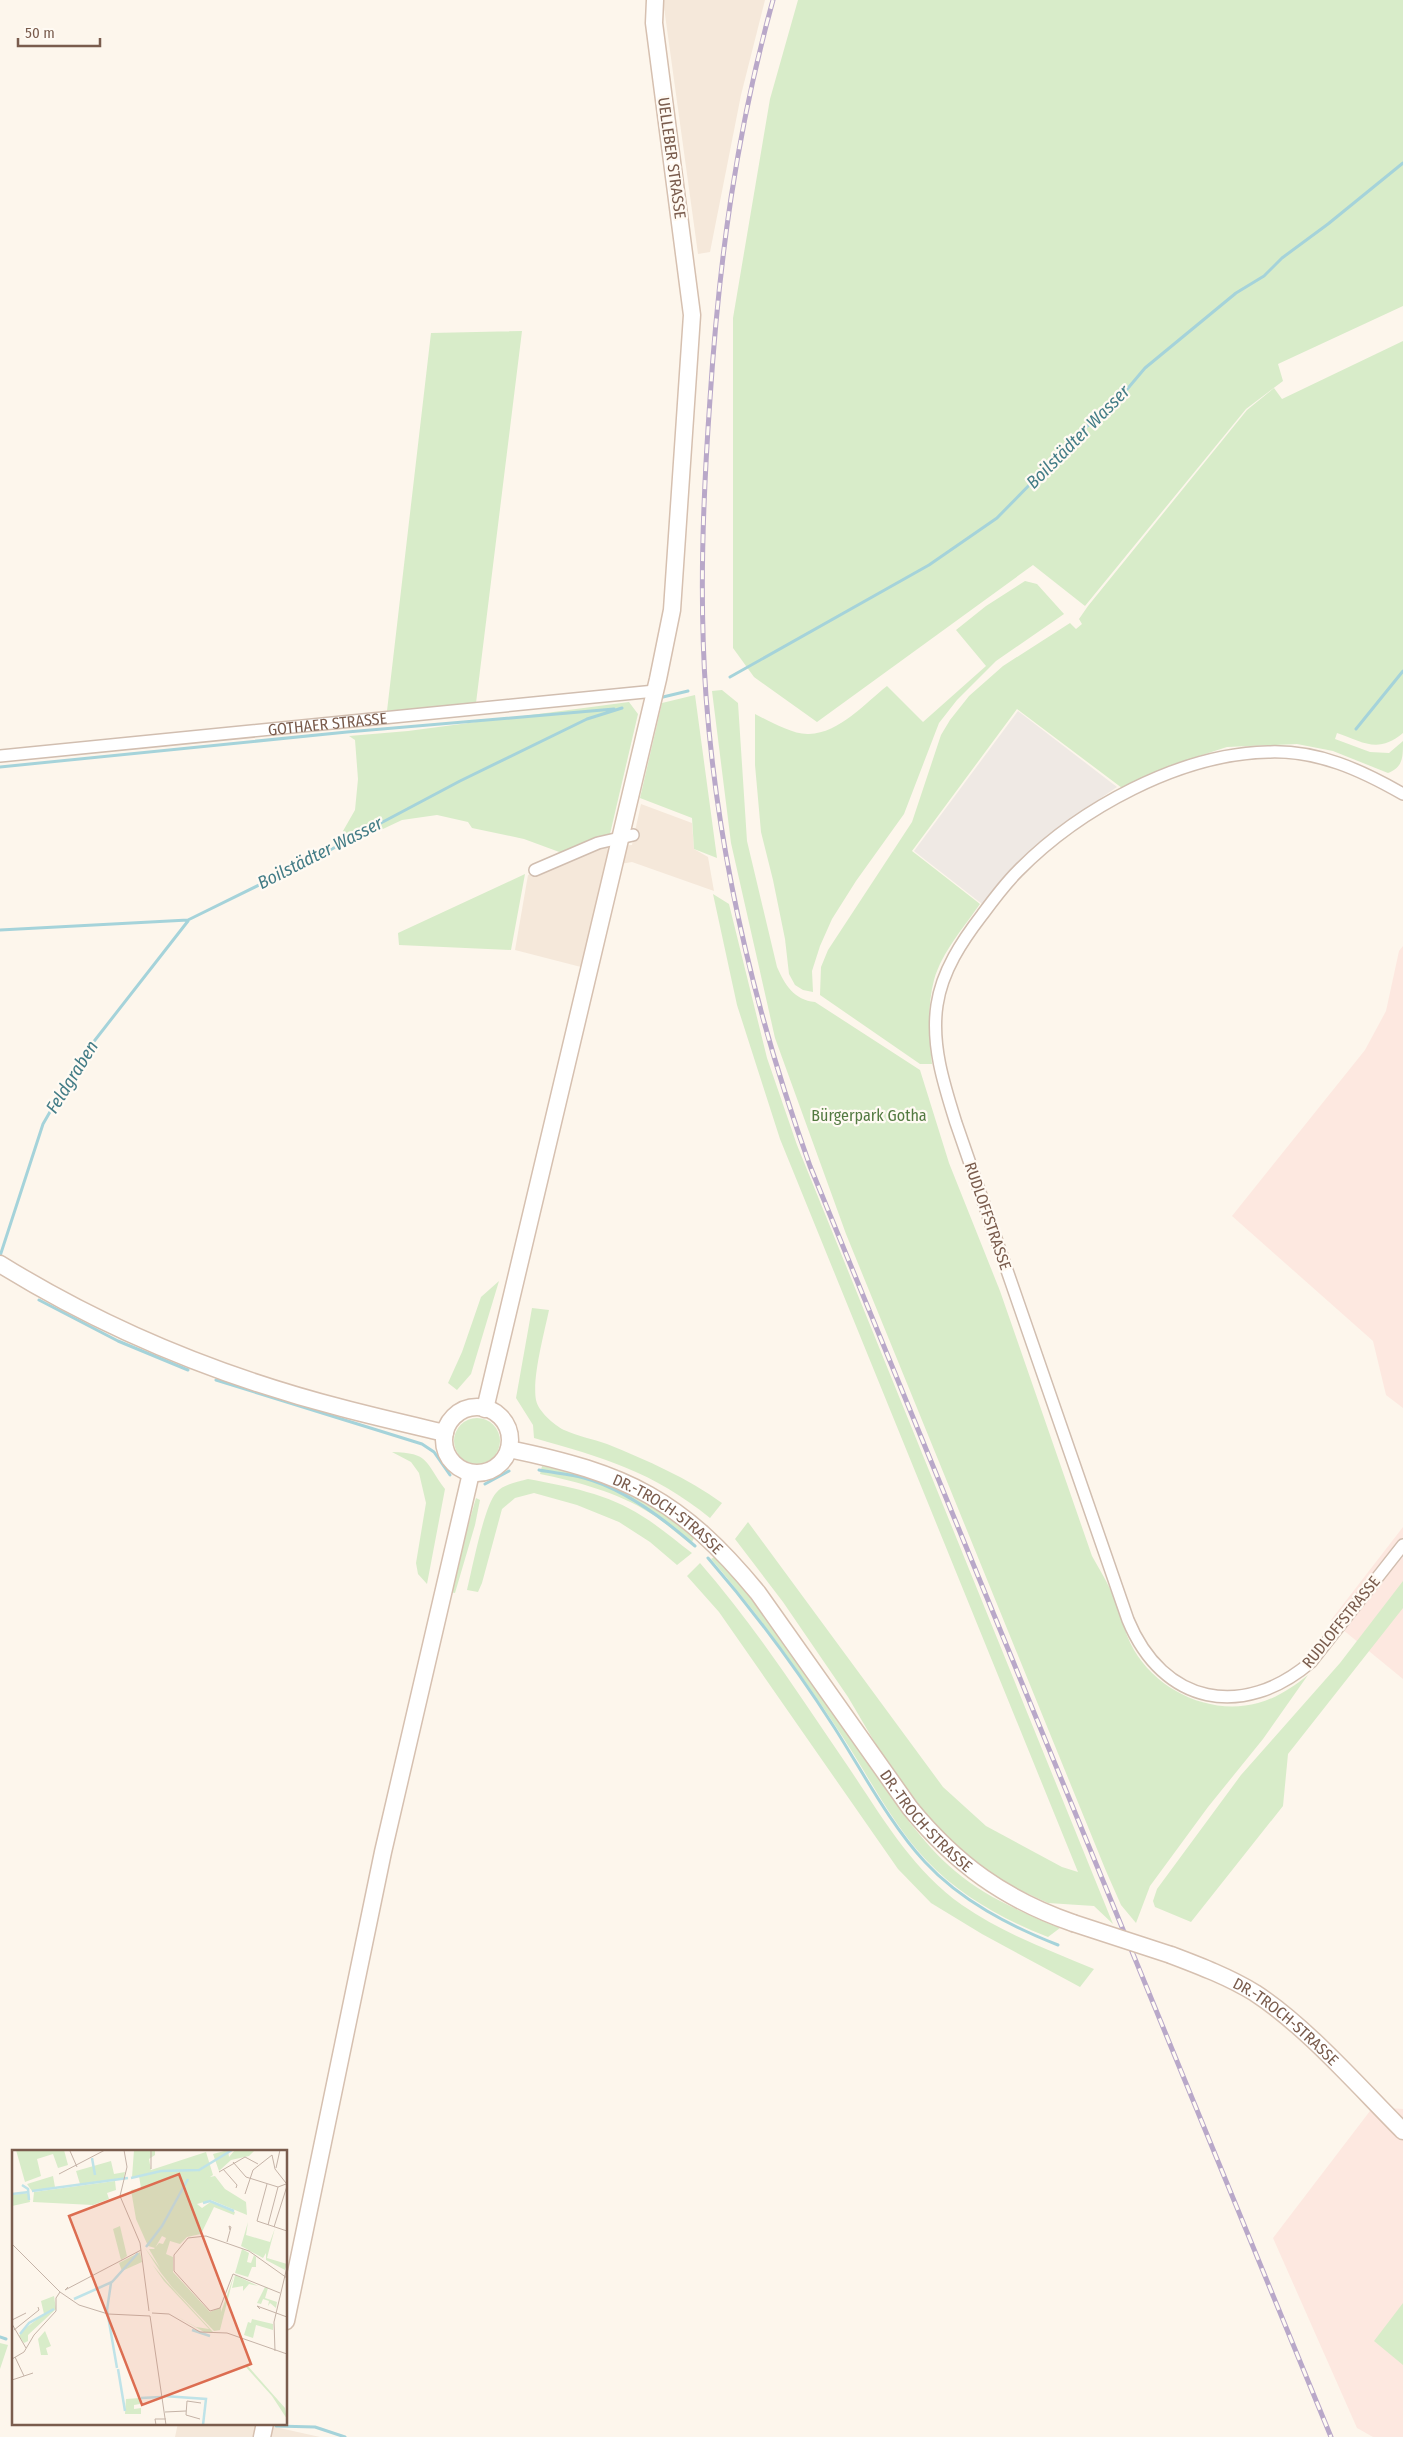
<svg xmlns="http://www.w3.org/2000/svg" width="1403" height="2437" viewBox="0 0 1403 2437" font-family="'Fira Sans Condensed',sans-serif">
	<rect width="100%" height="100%" fill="#fdf6ec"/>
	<!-- residential -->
	<path fill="#f5e8da" d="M663 0H765L741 95 710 252 698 254Z
		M641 804 692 823 694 849 708 857 714 891 632 862 609 866 581 967 515 950 528 875 603 847 632 845Z
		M178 2423H257L320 2437H175Z"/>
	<!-- commercial -->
	<path fill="#fde8e0" d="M1403 946V1408L1386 1395 1373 1341 1232 1216 1365 1050 1386 1011 1399 951Z
		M1403 1527V1679L1331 1620Z
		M1373 2107 1403 2109V2437H1373L1357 2428 1273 2238Z"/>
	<!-- industrial -->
	<path fill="#efe9e4" d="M1018 711 1117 787 1060 826 1012 869 982 904 914 851Z"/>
	<!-- green -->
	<path fill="#d8ecc9" d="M798 0H1403V306L1278 364 1283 381 1246 409 1085 606 1033 565 817 722 754 677 733 648V318L770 99Z
		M522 331 476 703 387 711 431 333Z
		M1403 341V733C1378 754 1363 742 1337 733L1335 739 1370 752 1389 753 1403 741C1403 758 1403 767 1388 773L1333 751 1297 744 1227 747 1174 764 1122 788 1017 709 912 851 980 904C964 927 942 952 934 980 927 1007 929 1036 932 1064H920L820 995 821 967 828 950 912 822 941 735 950 720 969 696 1003 666 1070 623 1076 629 1082 624 1079 619 1088 606 1247 410 1274 388 1282 399Z
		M1025 581 1037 584 1064 614 996 661 957 700 939 723 904 814 856 881 832 919 820 946 812 971 813 992 803 990 795 985 789 974 785 939 773 880 761 832 755 765V714C769 721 793 735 809 734 840 733 865 703 887 686L923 722 986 666 956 630 986 606Z
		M722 690 738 703 747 841 777 967C785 985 794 1000 815 1002L920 1070 949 1163 1000 1291 1092 1556C1098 1567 1105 1578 1110 1589 1120 1609 1123 1631 1134 1650 1158 1691 1211 1716 1258 1703 1277 1698 1293 1687 1308 1675L1263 1739 1208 1807 1150 1886 1136 1923 1121 1905 1106 1871 846 1234 775 1038 731 843 712 691Z
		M695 695 717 858 694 849 692 818 640 798 662 703Z
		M629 702 638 714 610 834 562 853 524 839 472 828 468 822 437 815 402 820 349 845 343 831 355 810 358 779 355 740 349 736 408 731Z
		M525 874 511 950 399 945 398 933Z
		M713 894 729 904 767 1058 797 1145 1113 1924 1094 1906 1048 1903 1009 1885 970 1859 936 1828 881 1753 848 1697 783 1602 735 1539 748 1522 943 1787 986 1826 1062 1867 1078 1872 780 1139 737 1005Z
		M499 1281 471 1374 457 1390 448 1383 462 1352 481 1297Z
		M532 1308 549 1310C544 1334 532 1378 536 1400 538 1411 554 1425 564 1430 577 1436 593 1439 607 1444 646 1460 688 1478 722 1503L710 1518C652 1471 604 1458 534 1438L533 1425 516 1398Z
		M454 1441a23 23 0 1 1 46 0a23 23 0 1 1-46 0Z
		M392 1452C430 1453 424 1461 445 1489L427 1584 418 1574 416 1563 426 1503 419 1473 411 1462Z
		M542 1466C603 1477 646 1499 695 1536L691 1544C677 1534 664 1521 650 1513 617 1492 578 1482 540 1474Z
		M528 1479C566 1486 609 1494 642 1516 660 1527 676 1541 692 1553L677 1565 650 1542 619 1522 577 1505 534 1493 515 1498 502 1509 482 1583 478 1592 467 1590C472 1570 484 1506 496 1493 503 1484 518 1482 528 1479Z
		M476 1498 480 1500 475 1525 455 1593 449 1592Z
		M714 1557 746 1589 910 1823C924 1840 938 1857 955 1871 985 1897 1024 1913 1060 1928L1048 1937C1004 1920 959 1895 927 1861 893 1825 870 1779 844 1739 803 1676 759 1615 711 1559Z
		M700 1563C755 1626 800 1696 847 1765 881 1815 911 1869 962 1905 1002 1933 1049 1950 1094 1969L1080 1987 982 1934 931 1903 898 1869 719 1612 687 1576Z
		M1403 1581V1608L1288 1754 1283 1806 1191 1922 1155 1907 1153 1901 1157 1889 1241 1775 1340 1663Z
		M1403 2303V2365L1374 2341Z
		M0 2343 8 2345 0 2369Z"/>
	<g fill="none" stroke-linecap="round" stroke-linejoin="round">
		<!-- stream -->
		<path stroke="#a5d3da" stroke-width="3" d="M730 677 929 565 997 518 1085 428 1118 400 1145 368 1236 293 1264 276 1282 258 1328 224 1403 163
			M663 697 688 691
			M1356 729 1403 671
			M0 767 347 732 614 709
			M0 930 188 920 330 850 460 781 587 719 622 708
			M0 1256 43 1124 81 1058 188 921
			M39 1300 118 1341 188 1370
			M216 1380 422 1444 434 1452 450 1475
			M539 1470C554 1473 570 1474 584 1478 625 1489 664 1519 695 1546
			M485 1484 509 1471
			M708 1558C754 1611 796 1668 834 1727 861 1769 891 1826 925 1862 961 1901 1010 1926 1058 1945
			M0 2337 6 2339
			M276 2426 315 2427 345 2437"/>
		<defs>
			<g id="street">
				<path id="s1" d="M0 756 655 691"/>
				<path d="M1403 794C1361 770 1318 750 1268 752 1179 754 1079 809 1018 871 1005 884 993 900 982 915 962 941 942 971 937 1005 931 1045 944 1085 956 1123L1128 1620C1163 1705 1243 1720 1311 1662L1403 1545"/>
				<path d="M535 870 598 843 633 835"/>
			</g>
			<g id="secondary">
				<path d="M0 1264C105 1329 222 1377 342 1408 376 1417 411 1425 445 1433"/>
				<circle cx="477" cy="1440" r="33"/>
				<path d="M485 1409 658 679 672 610 692 315 654 23 655 0"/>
				<path id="s2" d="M509 1449C626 1473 681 1499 758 1593L910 1808C956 1864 1004 1899 1073 1923"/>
				<path id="s3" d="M1171 1955C1200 1966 1229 1977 1255 1993 1306 2026 1359 2087 1403 2131"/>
				<path d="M286 2321 383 1852 471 1473"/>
				<path d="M262 2437 265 2423"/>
			</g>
		</defs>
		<!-- street casing -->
		<use href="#street" stroke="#d1beb0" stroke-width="14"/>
		<!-- secondary casing -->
		<use href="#secondary" stroke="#d6c0b0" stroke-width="19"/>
		<!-- street -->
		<use href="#street" stroke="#fff" stroke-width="11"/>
		<!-- secondary -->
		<use href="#secondary" stroke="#fff" stroke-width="16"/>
		<defs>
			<path id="rail" d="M773 0C736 134 719 261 710 399 703 498 699 597 706 696 718 858 755 1013 810 1166L1331 2437"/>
		</defs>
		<!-- rail casing -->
		<use href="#rail" stroke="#b9a8c9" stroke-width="5"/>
		<!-- rail -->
		<use href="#rail" stroke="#fffaf3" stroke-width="3" stroke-dasharray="9" stroke-linecap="butt"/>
		<defs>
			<path id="secondary-bridge" d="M1073 1923 1171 1955"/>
		</defs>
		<!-- secondary-bridge casing -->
		<use href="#secondary-bridge" stroke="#d6c0b0" stroke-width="19" stroke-linecap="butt"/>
		<!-- secondary-bridge -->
		<use href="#secondary-bridge" stroke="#fff" stroke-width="16"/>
	</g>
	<g text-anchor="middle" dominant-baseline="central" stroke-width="4.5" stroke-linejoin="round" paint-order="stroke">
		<!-- street labels -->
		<g font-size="16" fill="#7a5c4d" stroke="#fffaf3">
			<text transform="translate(672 158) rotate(82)">UELLEBER STRASSE</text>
			<text stroke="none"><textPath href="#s1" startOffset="329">GOTHAER STRASSE</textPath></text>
			<text transform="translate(988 1216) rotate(71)">RUDLOFFSTRASSE</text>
			<text stroke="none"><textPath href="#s2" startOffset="174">DR.-TROCH-STRASSE</textPath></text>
			<text transform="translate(1341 1622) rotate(-51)">RUDLOFFSTRASSE</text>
			<text stroke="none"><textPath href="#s2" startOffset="579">DR.-TROCH-STRASSE</textPath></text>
			<text stroke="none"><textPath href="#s3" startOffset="134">DR.-TROCH-STRASSE</textPath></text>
		</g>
		<!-- park labels -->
		<g font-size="16" fill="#537a41" stroke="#fffaf3">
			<text x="869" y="1115">Bürgerpark Gotha</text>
		</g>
		<!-- water labels -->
		<g font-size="18" font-style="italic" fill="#437c86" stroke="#fffaf3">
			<text transform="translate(1078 437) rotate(-45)">Boilstädter Wasser</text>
			<text transform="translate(320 853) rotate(-27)">Boilstädter Wasser</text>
			<text transform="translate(72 1077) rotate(-58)">Feldgraben</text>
		</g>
	</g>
	<!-- overview -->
	<g transform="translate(12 2150)">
		<rect width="275" height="275" fill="#fdf6ec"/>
		<path d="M4 0H52L56 15 46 18 41 4 25 9 29 26 13 32ZM122 0H143V5L137 9 139 20 194 2 201 25 198 27 203 26 213 39 234 52 235 65 199 50 185 54 190 58 200 51 223 62 222 65 202 57 189 84 175 87 168 94 158 91 154 104 161 107V122L198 162 209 157V162L222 125 208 180 202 181 160 137 149 123 133 98 148 118 137 99H142L147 93 151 94 154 88 150 86 143 98 136 96 124 69 119 40 129 38 127 26 120 27ZM216 0 217 7 223 0H243L237 6 219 10 207 21 201 4ZM99 11 102 24 113 22 112 28 68 34 64 21ZM41 26 43 37 20 41 15 34ZM103 31 104 40 95 43 97 49 81 55 21 52 22 42ZM17 43 18 52 0 56V45ZM236 72 234 85 258 92 263 78 255 108 275 114 273 120 254 110V103L251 108 229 96ZM108 76 115 106 109 110 101 79ZM230 99 237 103 235 112 239 113 242 105 244 107V117H240L236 127 223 123ZM128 102 130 112 110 121 107 113ZM140 114 154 131 201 182H192L161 164 184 177 197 179 152 131ZM223 125 246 136 237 134 231 141V136L220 138ZM253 137 256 138 253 148 265 152 264 158 258 153 256 156 257 151 251 149 249 154 245 153ZM42 146 44 159 16 185V191L12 193 7 186 11 180 32 164 29 151ZM240 169 261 174V180L244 175 241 188 232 185 236 172 239 173ZM33 181 39 196 34 198 36 205H29L26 189ZM235 215 273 258 275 269 260 246 233 216ZM128 248V254L122 255V259L129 258V264H113L114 249Z" fill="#d8ecc9"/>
		<path fill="none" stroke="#bfe3e8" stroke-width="2.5" d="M80 8 83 25M119 28 149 21 187 20 220 0M10 35 16 39 17 50M20 41 116 28M0 44 17 42M191 53 198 51 222 61M134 97 150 76 176 29M99 133 95 160 105 218M62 149 100 132 126 103M180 180 198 186M8 184 17 173 42 159M106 219 113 261M152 246 194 249 191 275M129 248 149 247"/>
		<path fill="none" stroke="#c5b3a7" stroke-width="1" d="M112 0 115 17 108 46 128 93 137 161M139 0V19M58 1 65 17M221 12 234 27 266 37 274 34M264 18 268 0M211 19 225 35 224 38M207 22 233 7 246 14M47 24 93 0M255 34 245 71 275 81M233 44 241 20 260 5 263 19 274 33M256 75 266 37M262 77 275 36M215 92 219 77 217 76 218 80M0 94 48 142 67 155 96 164 138 166M56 137 53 140 129 100M268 143 221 124 208 158 198 161 162 121V105L176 88 194 86 237 101 275 128M248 159 245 156 275 167M140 163 157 164 188 182 215 183 275 204M138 166 154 275M0 170 14 163M0 174 14 198M2 180 27 160 26 157M263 201 262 172 275 117M3 207 12 226M0 209 12 202 22 185 44 161V148L48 142M0 230 21 223M153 262 174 261M188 269 174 265 175 251 189 253M144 275 143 269H154"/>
		<path fill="#dc6d51" fill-opacity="0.15" stroke="#dc6d51" stroke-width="2.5" d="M167 24 239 214 130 255 57 66Z"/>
		<rect width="275" height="275" fill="none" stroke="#7a5c4d" stroke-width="2.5"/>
	</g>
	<!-- scale -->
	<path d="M18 38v8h82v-8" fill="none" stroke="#7a5c4d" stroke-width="2.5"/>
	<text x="25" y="38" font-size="15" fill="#7a5c4d" stroke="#fffaf3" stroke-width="4" paint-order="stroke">50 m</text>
</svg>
